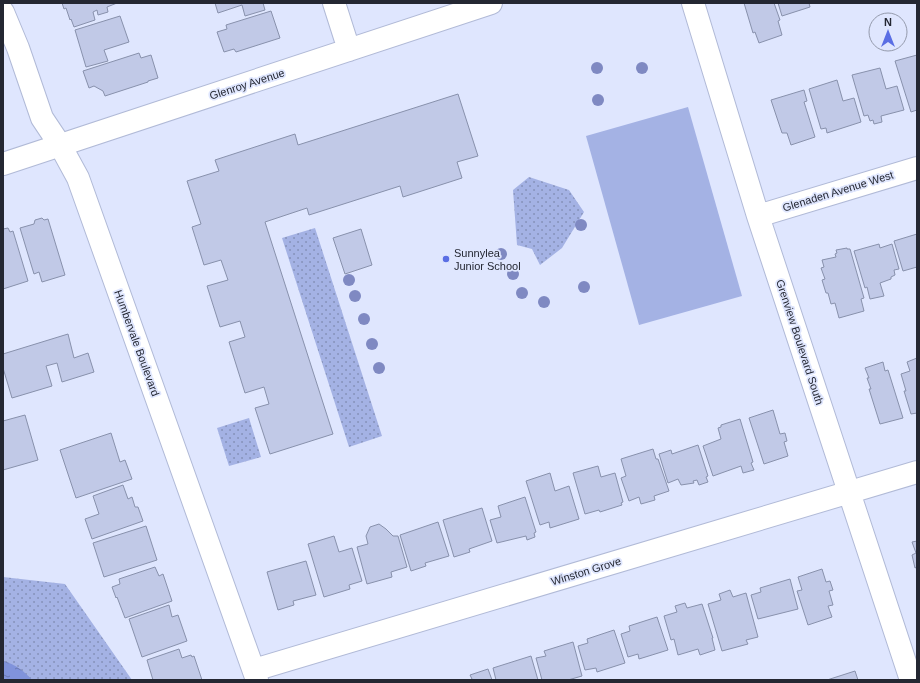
<svg xmlns="http://www.w3.org/2000/svg" width="920" height="683" viewBox="0 0 920 683" font-family="Helvetica,sans-serif">
	<defs>
		<pattern id="park-dots" width="8" height="8" patternUnits="userSpaceOnUse"><rect width="8" height="8" fill="#a4b2e4"/><path d="M2 2h.1M6 6h.1" fill="none" stroke="#8591b9" stroke-width="1.8" stroke-linecap="round"/></pattern>
		<pattern id="water-ripples" width="26" height="14" patternUnits="userSpaceOnUse"><rect width="26" height="14" fill="#8093db"/><path d="M2 4q2-2 4 0t4 0M15 11q2-2 4 0t4 0" fill="none" stroke="#6978b2"/></pattern>
	</defs>
	<rect width="100%" height="100%" fill="#dfe6fe"/>
	<!-- park -->
	<path fill="url(#park-dots)" d="M529 177 569 190 584 212 562 248 540 265 532 249 517 245 513 190Z
		M315 228 382 436 349 447 282 238Z
		M249 418 261 457 229 466 217 428Z
		M3 577 65 584 132 680H3Z"/>
	<!-- pitch -->
	<path fill="#a4b2e4" d="M688 107 742 296 639 325 586 136Z"/>
	<!-- water -->
	<path fill="url(#water-ripples)" d="M3 661C15 664 24 671 32 680H3Z"/>
	<!-- building -->
	<path fill="#c1c9e7" stroke="#8891ac" d="M62 3H117L107 7 108 12 98 15 97 10 93 12 95 20 74 27 71 19 70 20 66 8 64 9Z
		M215 3H263L265 10 245 16 242 5 218 13Z
		M744 3H774L780 20 778 21 782 35 759 43 755 32 753 33Z
		M778 3H809L810 7 782 16Z
		M271 11 280 38 236 52 234 49 224 52 217 32 227 29 226 25Z
		M120 16 129 42 104 50 108 61 86 67 75 30Z
		M139 53 141 58 151 55 158 78 148 81V82L105 96 103 91 94 86 89 88 83 71Z
		M917 55V110L911 112 895 61Z
		M880 68 886 89 897 86 904 110 881 116 882 122 874 124 873 120 870 121 868 115 864 116 852 75Z
		M837 80 843 101 854 98 861 122 827 133 826 128 821 129 809 89Z
		M804 90 807 101 804 102 815 137 791 145 787 133H782L771 100Z
		M458 94 478 156 457 162 462 178 403 197 400 186 309 215 307 208 265 222 333 434 270 454 255 408 269 404 264 387 245 393 229 342 245 337 240 321 220 327 207 286 228 280 221 260 204 265 192 227 201 224 187 181 219 171 215 160 295 134 298 145Z
		M42 218 44 220 48 219 65 275 42 282 39 272 34 274 20 228 34 224 35 220Z
		M8 228 10 232 13 231 28 281 3 289V229Z
		M361 229 372 265 345 274 333 238Z
		M917 234V267L903 271 894 241Z
		M879 244 880 248 892 244 899 269 894 270 895 275 891 277V279L880 283 884 296 870 299 867 287 865 288 854 251Z
		M847 248V249H850L864 298 861 299 864 311 839 318 835 303 831 304 828 293H826L822 280 825 279 821 268 824 267 822 260 836 257 835 254 837 253 836 250Z
		M68 334 74 358 88 353 94 372 62 382 57 363 46 366 52 386 12 398 3 368V354Z
		M917 358V413L911 414 904 391H906L901 374 910 371 907 362Z
		M883 362 885 371 888 370 903 418 880 424 869 389H871L867 378H869L865 368Z
		M773 410 780 434 785 433 787 441 784 442 788 456 764 464 749 418Z
		M25 415 38 460 3 470V421Z
		M740 419 753 462 751 463 754 470 743 473 741 466 713 476 703 446 721 439 718 428 721 427V425Z
		M111 433 120 462 125 460 132 479 76 498 60 450Z
		M698 445 708 476 706 477 708 482 699 485 697 480 693 481 694 483 681 485 678 479 668 483 659 454 671 450 672 454Z
		M653 449 656 459H658L669 491 654 496 655 500 641 504 639 497 629 501 621 478 626 476 621 459Z
		M598 466 601 477 615 473 623 502 621 503 622 505 600 512 599 510 585 514 573 473Z
		M550 473 555 491 569 486 579 519 550 528 549 522 540 525 526 481Z
		M123 485 128 499 132 497 135 507H138L143 521 92 539 85 519 99 514 93 496Z
		M525 497 536 532 534 533 535 537 527 540 526 536 497 543 490 520 501 517 498 506Z
		M482 508 492 541 469 549 470 552 454 557 443 520Z
		M438 522 449 556 425 563 426 566 411 571 400 535Z
		M379 524 386 529 393 536H398L407 567 391 572 392 577 367 584 357 547 368 544 366 536 370 527Z
		M146 526 157 560 104 577 93 543Z
		M334 536 339 552 352 548 362 581 349 585 350 589 324 597 308 544Z
		M917 541V567L915 568 912 555 916 553 912 542Z
		M306 561 316 595 293 601 294 605 278 610 267 572Z
		M155 567 159 576 163 574 172 601 125 618 117 597 116 598 112 587 120 584 119 579Z
		M822 569 826 582 830 581 833 590 829 591 833 605 828 606 832 617 808 625 797 591 802 590 798 577Z
		M790 579 798 609 758 619 751 595 761 592 760 588Z
		M730 590 733 597 746 593 758 637 746 640 748 644 722 651 708 604 721 600 719 594Z
		M685 603 687 608 702 604 713 638H712L715 650 700 655 698 649 678 655 674 639 671 640 664 616 677 612 675 606Z
		M169 605 172 617 178 615 187 641 142 657 129 619Z
		M657 617 668 650 639 659 638 654 628 657 621 634 630 631 629 626Z
		M614 630 625 663 597 672 596 668 585 670 578 646 588 643 587 639Z
		M573 642 582 676 568 680H542L536 658 546 656 544 651Z
		M179 649 182 658 191 655 192 657 194 656 202 680H153L147 660Z
		M531 656 538 680H496L493 668Z
		M488 669 492 680H469L472 679 470 675Z
		M855 671 858 680H827Z"/>
	<g fill="none" stroke-linecap="round" stroke-linejoin="round">
		<defs>
			<path id="street" d="M334 3 349 50
				M693 3 758 216 911 680
				M3 12 18 48 42 118 60 145 78 178 257 680
				M3 164 491 3
				M758 216 917 168
				M254 670 917 472"/>
		</defs>
		<!-- street casing -->
		<use href="#street" stroke="#b1bad7" stroke-width="24"/>
		<!-- street -->
		<use href="#street" stroke="#fff" stroke-width="22"/>
	</g>
	<!-- trees -->
	<g fill="#7f89c2">
		<circle cx="597" cy="68" r="6"/>
		<circle cx="642" cy="68" r="6"/>
		<circle cx="598" cy="100" r="6"/>
		<circle cx="581" cy="225" r="6"/>
		<circle cx="501" cy="254" r="6"/>
		<circle cx="513" cy="274" r="6"/>
		<circle cx="349" cy="280" r="6"/>
		<circle cx="584" cy="287" r="6"/>
		<circle cx="522" cy="293" r="6"/>
		<circle cx="355" cy="296" r="6"/>
		<circle cx="544" cy="302" r="6"/>
		<circle cx="364" cy="319" r="6"/>
		<circle cx="372" cy="344" r="6"/>
		<circle cx="379" cy="368" r="6"/>
	</g>
	<!-- markers -->
	<circle fill="#5a6ee4" stroke="#dfe6fe" stroke-width="1.5" cx="446" cy="259" r="4"/>
	<g text-anchor="middle" dominant-baseline="central" stroke-width="3.5" stroke-linejoin="round" paint-order="stroke">
		<!-- street labels -->
		<g font-size="11" fill="#242732" stroke="#dfe6fe">
			<text transform="translate(247 84) rotate(-18)">Glenroy Avenue</text>
			<text transform="translate(838 191) rotate(-17)">Glenaden Avenue West</text>
			<text transform="translate(800 342) rotate(72)">Grenview Boulevard South</text>
			<text transform="translate(137 343) rotate(70)">Humbervale Boulevard</text>
			<text transform="translate(586 571) rotate(-17)">Winston Grove</text>
		</g>
		<!-- poi labels -->
		<g font-size="11" fill="#242732" stroke="#dfe6fe" text-anchor="start">
			<text x="454" y="253">Sunnylea<tspan x="454" dy="13">Junior School</tspan></text>
		</g>
	</g>
	<!-- border -->
	<rect width="920" height="683" fill="none" stroke="#242732" stroke-width="8"/>
	<!-- north arrow -->
	<g transform="translate(888 32)"><circle r="19" fill="#dfe6fe" stroke="#949aac"/>
	<path d="M0-3L7 15L0 10L-7 15Z" fill="#5a6ee4"/>
	<text y="-6" font-size="11" font-weight="bold" text-anchor="middle" fill="#242732">N</text>
	</g>
</svg>
